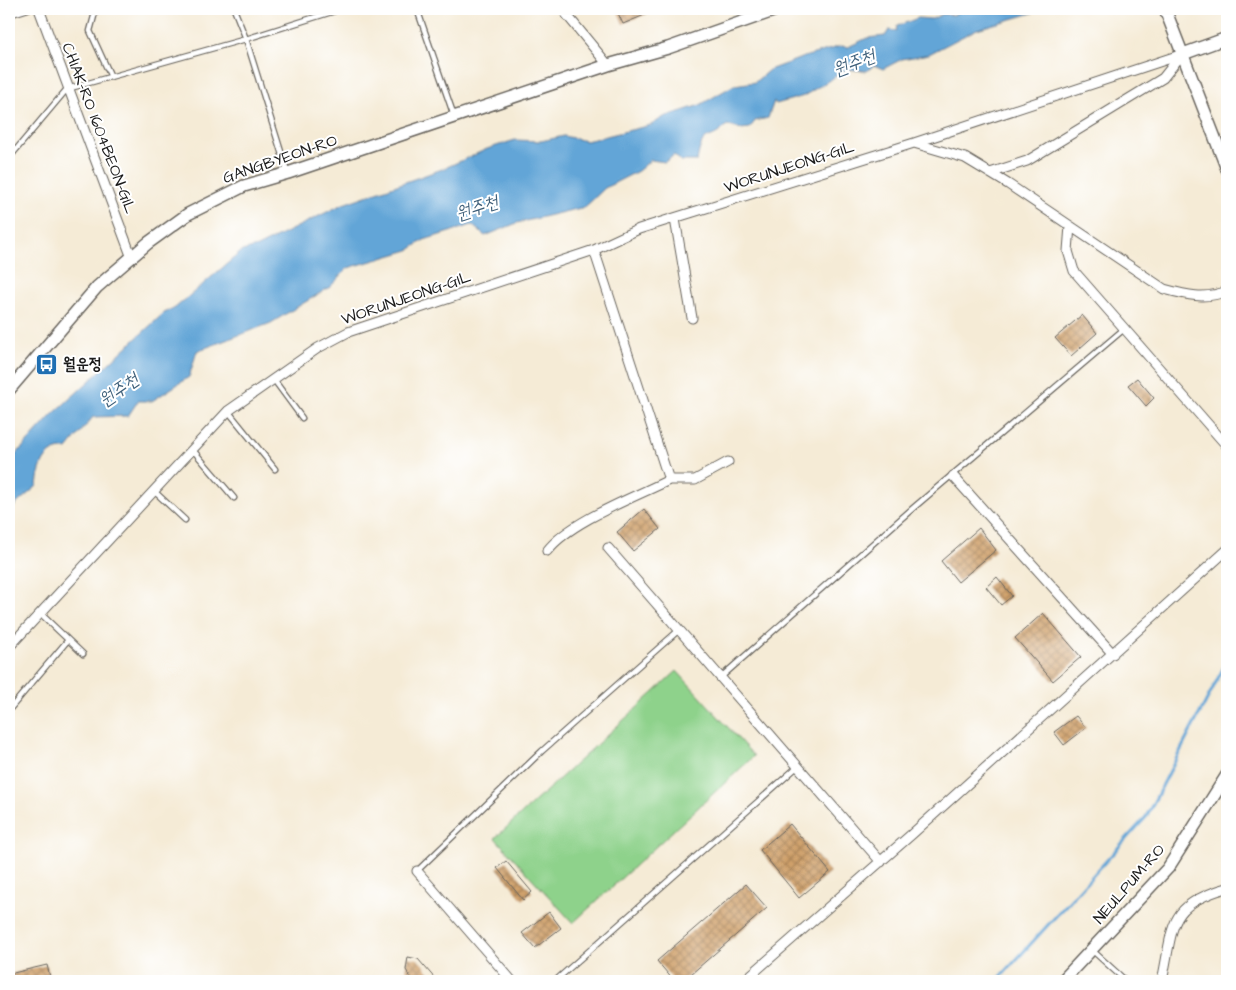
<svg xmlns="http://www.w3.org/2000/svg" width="1236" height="990" viewBox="0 0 1236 990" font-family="'Architects Daughter','Poor Story',sans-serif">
	<defs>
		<pattern id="building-cross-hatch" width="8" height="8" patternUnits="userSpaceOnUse" patternTransform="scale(1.25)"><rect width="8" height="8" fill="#cfa06b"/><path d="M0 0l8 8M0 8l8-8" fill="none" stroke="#a78257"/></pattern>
	</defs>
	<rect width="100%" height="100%" fill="#fff"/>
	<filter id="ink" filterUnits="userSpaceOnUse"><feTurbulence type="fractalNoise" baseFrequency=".02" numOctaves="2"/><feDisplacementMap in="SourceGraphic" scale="10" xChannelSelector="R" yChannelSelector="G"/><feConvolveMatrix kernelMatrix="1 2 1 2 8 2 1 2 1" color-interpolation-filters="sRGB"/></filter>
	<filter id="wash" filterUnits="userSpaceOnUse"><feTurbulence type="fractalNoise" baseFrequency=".0096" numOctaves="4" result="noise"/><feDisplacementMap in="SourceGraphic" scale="20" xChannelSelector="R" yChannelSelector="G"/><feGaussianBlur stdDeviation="1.12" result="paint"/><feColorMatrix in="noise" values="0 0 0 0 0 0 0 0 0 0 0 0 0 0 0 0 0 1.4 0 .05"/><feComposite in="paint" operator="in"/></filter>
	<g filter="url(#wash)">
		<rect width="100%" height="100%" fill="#f5ebd6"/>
		<!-- park -->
		<path fill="#8ed28b" stroke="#557754" d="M677 671 754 756 573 923 495 838Z"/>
		<!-- water -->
		<path fill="#62a5d7" stroke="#3f607a" d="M963 9H1046L977 29 929 54 902 59 883 69 874 65 867 71 847 69 804 96 776 104 774 101 768 118 755 121 750 128 741 129 727 125C709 145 703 127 697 161H681L674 155 665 162 651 160 638 171 605 188 585 207 517 223 485 236 472 225 424 240 409 250 348 268 330 287 271 323 197 351 189 377 152 401H138L128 416 93 417 67 449C44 448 39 468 37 486L15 505 9 517V462L53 414 164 313 175 308 242 251 257 247 343 204 445 168 487 149 515 140 541 141 564 136 586 141 651 125 664 117 700 105 734 85 755 82 769 70 804 57 841 46 848 47 867 38 885 36 889 30 896 31 897 26 918 18 932 19 943 14 954 15Z"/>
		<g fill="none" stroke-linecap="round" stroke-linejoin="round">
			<!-- stream -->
			<path stroke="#62a5d7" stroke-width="3" d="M997 981 1146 817 1227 661"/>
		</g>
		<g id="blocks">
			<!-- building -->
			<path fill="url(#building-cross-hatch)" d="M616 9H659L623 24Z
				M1082 315 1097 333 1071 356 1055 338Z
				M1137 378 1154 398 1146 406 1128 385Z
				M644 509 660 529 633 551 617 532Z
				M979 528 996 550 958 582 941 561Z
				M997 577 1012 596 1001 605 986 587Z
				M1043 613 1081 657 1053 681 1015 638Z
				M1076 716 1086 728 1064 745 1054 732Z
				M790 824 830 872 799 898 760 850Z
				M506 861 532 892 523 900 497 868Z
				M746 884 767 908 683 981H674L657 961Z
				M549 912 561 928 535 948 522 933Z
				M408 957 418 959 437 981H413L406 970Z
				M47 965 51 981H9V974Z"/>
		</g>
	</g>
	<g filter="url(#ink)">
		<use href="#blocks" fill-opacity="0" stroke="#68645d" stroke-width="1"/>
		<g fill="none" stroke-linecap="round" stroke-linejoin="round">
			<defs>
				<path id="service" d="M96 9 90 31 111 77
					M234 9 246 39 287 171
					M417 9 454 116
					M9 15 28 9
					M9 158 67 89 246 39 341 9
					M274 380 302 418
					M228 411 275 469
					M192 449 234 498
					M154 491 185 520
					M40 613 83 654
					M720 678 912 509 1124 329
					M9 710 68 640
					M417 871 542 751 679 630
					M1093 951 1126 981
					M555 981 797 767"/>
				<path id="minor" d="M39 9 132 258
					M562 9 608 65
					M914 143 965 158 1008 184 1164 289C1186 295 1205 300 1227 291
					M990 173 1027 161 1163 78 1182 54
					M675 219 692 318
					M1070 226 1068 251 1074 271 1227 446
					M953 476 1113 654
					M669 480H695L728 462
					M608 548 881 862
					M547 551C570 521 635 497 669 480L594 250
					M9 647 228 411 318 348 348 332 594 250 639 229 914 143 1183 54
					M417 871 512 981
					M744 981 912 834 1227 550
					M1162 981C1174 927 1166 905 1227 888"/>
				<path id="tertiary" d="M1165 9 1227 169
					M1183 54 1227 38
					M9 390 97 287 148 243 188 214 244 186 288 173 608 65 668 48 779 9
					M1062 981 1168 868 1227 775"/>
			</defs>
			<!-- service casing -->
			<use href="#service" stroke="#68645d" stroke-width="7"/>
			<!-- minor casing -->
			<use href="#minor" stroke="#68645d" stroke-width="11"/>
			<!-- tertiary casing -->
			<use href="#tertiary" stroke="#68645d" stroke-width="14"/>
			<!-- service -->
			<use href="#service" stroke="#fff" stroke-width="4.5"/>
			<!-- minor -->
			<use href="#minor" stroke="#fff" stroke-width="9"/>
			<!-- tertiary -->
			<use href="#tertiary" stroke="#fff" stroke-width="11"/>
		</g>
	</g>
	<!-- icons -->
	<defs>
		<symbol id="bus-square" viewBox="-11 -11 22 22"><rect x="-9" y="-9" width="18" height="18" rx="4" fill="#1f6fb2" stroke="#fff"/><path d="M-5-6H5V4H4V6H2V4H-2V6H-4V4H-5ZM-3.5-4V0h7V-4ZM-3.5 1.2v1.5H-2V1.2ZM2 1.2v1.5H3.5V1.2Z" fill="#fff"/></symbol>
	</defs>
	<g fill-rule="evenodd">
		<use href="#bus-square" x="34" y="352" width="25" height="25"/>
	</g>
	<g text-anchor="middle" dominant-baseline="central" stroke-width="4" stroke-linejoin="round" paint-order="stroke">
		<!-- street labels -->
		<g font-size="16" fill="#1c1c1c" stroke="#fff">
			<text transform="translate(99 128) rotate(69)">CHIAK-RO 1604BEON-GIL</text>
			<text transform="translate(280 159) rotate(-19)">GANGBYEON-RO</text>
			<text transform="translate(789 167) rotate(-18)">WORUNJEONG-GIL</text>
			<text transform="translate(406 298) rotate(-19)">WORUNJEONG-GIL</text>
			<text transform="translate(1129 884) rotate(-49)">NEULPUM-RO</text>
		</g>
		<!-- poi labels -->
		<g font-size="16" font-weight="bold" fill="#1c1c1c" stroke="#fff" text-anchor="start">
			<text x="63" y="364">월운정</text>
		</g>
		<!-- water labels -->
		<g font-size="18" font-style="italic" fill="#3f607a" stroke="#fff">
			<text transform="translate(854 63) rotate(-21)">원주천</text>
			<text transform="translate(477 208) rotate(-18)">원주천</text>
			<text transform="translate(119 390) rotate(-35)">원주천</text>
		</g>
	</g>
	<!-- margin -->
	<rect width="1236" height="990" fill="none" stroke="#fff" stroke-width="30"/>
</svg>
